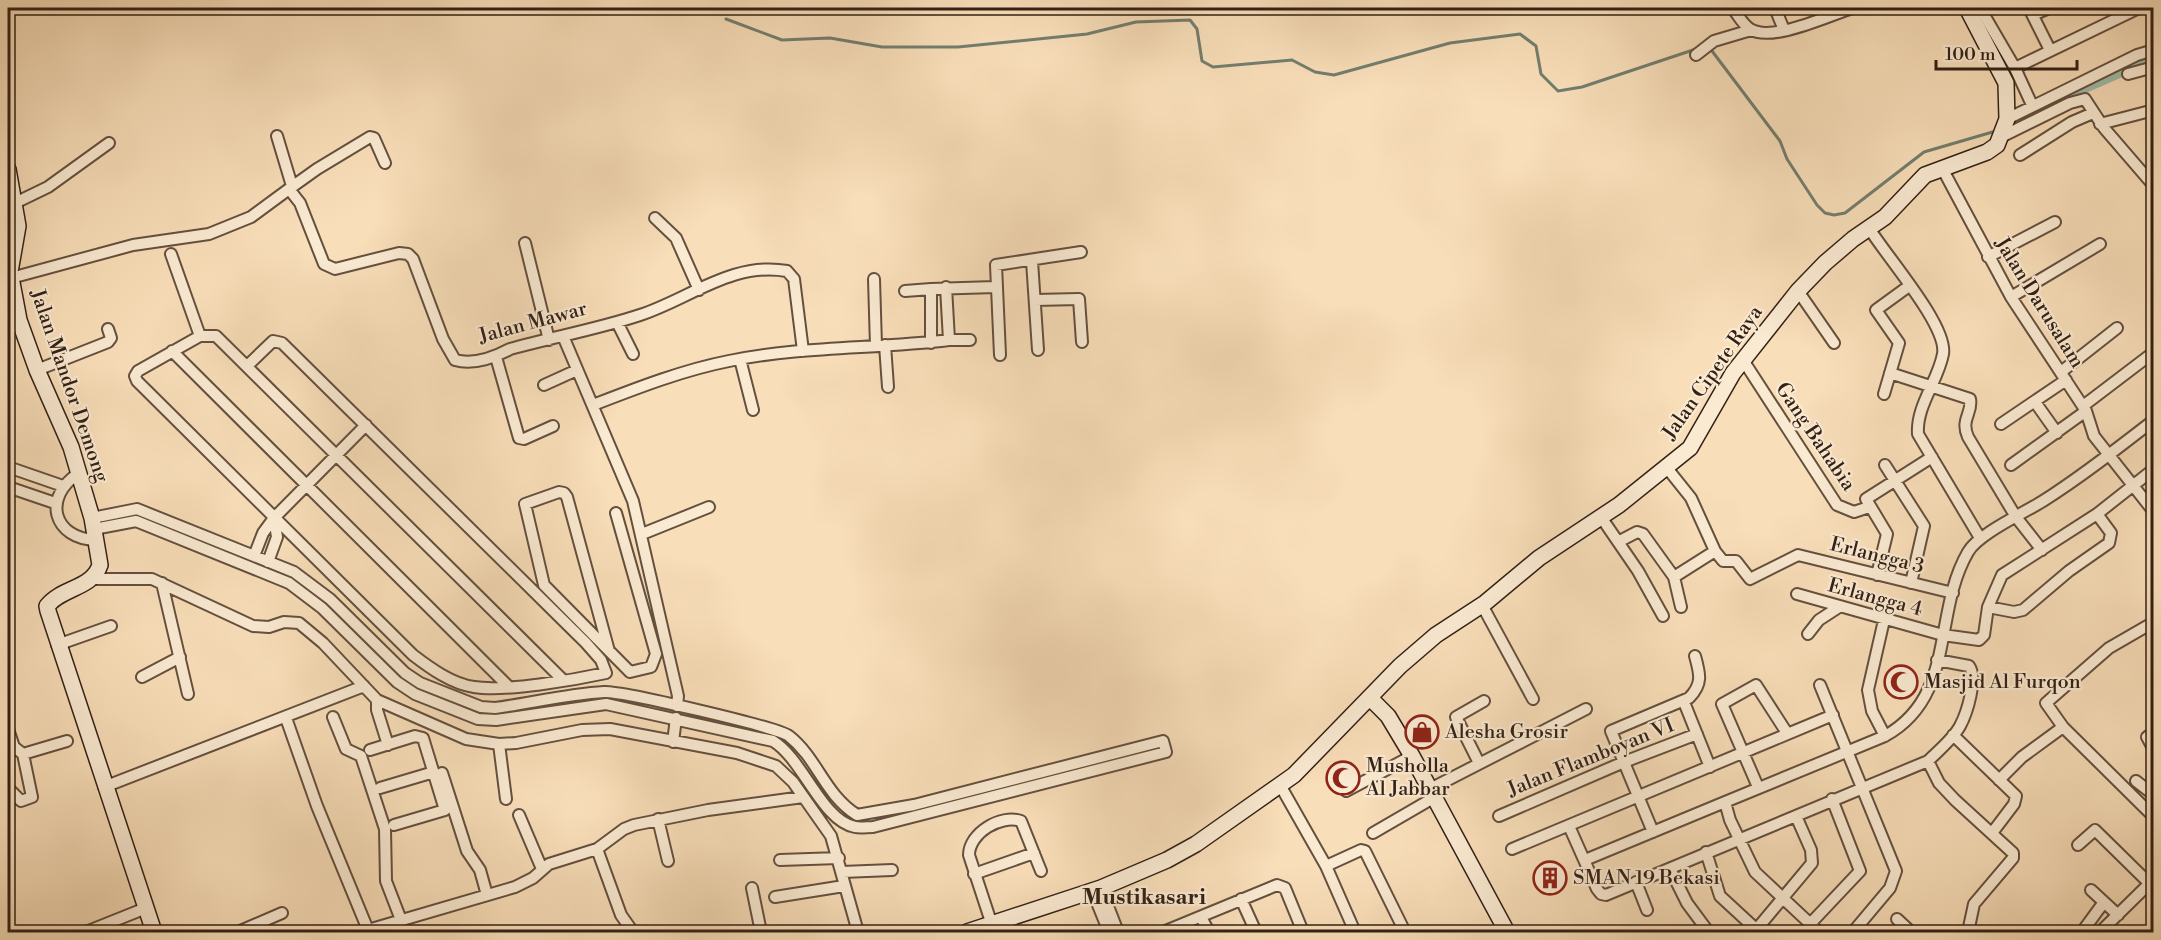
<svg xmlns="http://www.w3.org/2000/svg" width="2161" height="940" viewBox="0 0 2161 940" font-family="'Libre Bodoni',serif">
	<rect width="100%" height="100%" fill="#f8deb9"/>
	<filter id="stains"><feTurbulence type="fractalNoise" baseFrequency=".00333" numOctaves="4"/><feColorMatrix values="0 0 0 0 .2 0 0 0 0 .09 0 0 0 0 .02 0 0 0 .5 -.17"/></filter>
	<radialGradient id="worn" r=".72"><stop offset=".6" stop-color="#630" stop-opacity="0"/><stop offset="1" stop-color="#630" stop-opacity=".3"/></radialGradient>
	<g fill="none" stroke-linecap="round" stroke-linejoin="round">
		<!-- stream -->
		<path stroke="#737e6f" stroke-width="3" d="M726 19 782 40 830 38 882 47H958L1087 34 1136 22 1190 20 1197 29 1202 61 1213 67 1292 60 1315 72 1334 75 1450 43 1520 34 1536 46 1541 74 1558 91 1582 87 1699 48
			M1709 47 1780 141 1787 159 1817 205 1825 213 1834 215 1845 213 1924 152 1996 131"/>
		<!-- canal -->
		<path stroke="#9ebcab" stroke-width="10" d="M2023 120 2069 95 2154 58"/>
		<defs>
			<path id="street" d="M1732 8C1738 14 1742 24 1750 29 1772 43 1829 15 1853 8
				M1775 8 1784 30
				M1980 8 2015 68 2032 105
				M2029 8 2050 50
				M2033 15 2049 8
				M1696 55 1714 41 1751 30
				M2015 68 2139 8
				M2128 74 2154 67
				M2007 119 2137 55 2154 50
				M2100 124 2154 110
				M277 136 292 186
				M2001 137 2070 103 2085 99 2104 128 2154 186
				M2020 155 2072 122 2093 113
				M1942 168 2011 297 2086 411 2094 436 2154 512
				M289 189 317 169 370 137 374 138 385 163
				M15 203 48 187 109 143
				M655 218 676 238 699 290
				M1869 228C1886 256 1948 326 1943 354 1938 381 1916 406 1918 434L1980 538
				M525 243 549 340
				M171 254 200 336
				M1988 257 2055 222
				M1032 261 1038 350
				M11 278 133 245 209 234 251 217 289 189 300 203 324 264 335 269 399 253 408 254 413 259 443 339 455 360C473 365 495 357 510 349 553 337 598 329 640 315 689 299 733 261 787 271L794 279 803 351
				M874 279 876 346
				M905 291 931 289
				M1798 291 1834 343
				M2011 297 2100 244
				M1035 300 1079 299 1082 342
				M617 322 633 354
				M563 336 633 501 678 696 677 706
				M949 340H970
				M931 343V289L995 287
				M885 345 888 387
				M172 351 509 687
				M1000 355 996 265 1081 252
				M496 357 519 438 524 439 553 426
				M740 359 753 410
				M1743 360 1837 505 1854 512 1869 507
				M247 366 273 341 282 343 586 643 601 660 606 673C574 680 505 692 474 687 452 684 430 668 413 655L137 381 135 376 138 371 200 336H216L562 679
				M37 370 108 342 111 338 108 329
				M2061 372 2117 328
				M1890 373 1970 399C1973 413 1960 419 1968 437L2016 517 2042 550
				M544 385 577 370
				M1884 394 1899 343 1876 310 1909 286
				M2035 402 2057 433
				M593 405C637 388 683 370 729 361 801 346 876 349 949 340L946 287
				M2083 406 2154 352
				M2001 424 2066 380
				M1885 465 1924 526 1911 583
				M2011 465 2086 411
				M8 467 63 486
				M1667 468 1691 498 1715 551 1723 561H1736L1750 579 1798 555 1953 593
				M79 473C41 498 54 539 96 540
				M8 487 55 503
				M1601 517 1638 571 1663 616
				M92 518 137 509 294 572 330 599 405 673 420 683 481 707 495 708C531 703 568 694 604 692 622 691 777 727 789 736 818 759 824 794 857 815L914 805 1163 741 1166 752 873 827C867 827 860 828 855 827 822 821 803 759 773 741L606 704 496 720 478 719 415 694 397 682 322 608 289 583 136 521 94 529
				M642 534 709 507
				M1618 542 1637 532 1643 534 1674 577 1681 607
				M254 556 263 533 274 518 366 425
				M268 562 277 537 274 518
				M1877 575 1887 534 1866 499 1932 457
				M1674 577 1715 551
				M91 579H152L253 626 269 627 284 622 299 623 323 643 377 700 466 739 499 744 516 743 582 730 610 729 737 753 776 766 793 782 831 836 858 932
				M162 583 188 694
				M1797 594 1943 635 1979 640 1984 635 1988 607 2002 575 2097 514 2154 469
				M1482 605 1533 699
				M1988 607 2014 612 2023 610 2069 571 2109 543 2111 533 2097 514
				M1884 620 1868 690 1872 711 1885 736
				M2154 622 2109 648 2046 703 2063 727 2154 817
				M1808 634 1819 620 1839 607
				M57 645 111 626
				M609 651 567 497 564 493 559 492 525 504 544 585 630 672 651 667 656 654 616 513
				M142 677 180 657
				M1820 685 1896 871 1890 888 1853 932
				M377 700V710L388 745
				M1684 702 1710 767
				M333 717 346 749 361 756 385 829 386 881 401 920
				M286 718 317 806 368 930
				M8 729 14 747 23 754 67 741
				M2154 732 2147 737 2154 750
				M1953 735 2016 796 2014 804 1992 833
				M673 742 676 718
				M499 744 506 799
				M370 750 415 736 423 738 445 810 394 825
				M1928 761 1939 783 1955 800 2013 853V858L1974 904 1968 932
				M1479 763 1456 717 1484 701
				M442 773 467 851 480 870 487 895
				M1999 780 2022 757 2063 727
				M2136 781 2154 795
				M1280 785 1326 866 1355 932
				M104 787 364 686
				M1758 787 1722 704 1756 685 1787 733
				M8 788 21 801 32 797 23 754
				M380 788 434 772
				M1430 789 1586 709
				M1346 791 1412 756
				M519 815 542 869
				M1499 816 1624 762 1697 734
				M658 819 668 861
				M1569 826 1597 889 1601 894 1606 895 1928 761C1939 750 1953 739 1960 726 1967 713 1978 678 1969 666L1937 660
				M1653 832 1611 731 1689 698C1703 684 1700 674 1695 656
				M1373 833 1435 797
				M2078 845 2095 830 2149 883
				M597 849 621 915 633 932
				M1512 849 1833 715
				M1706 852 1720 896 1759 932
				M780 860 839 858
				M1585 860 1725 802
				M1326 866 1361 850 1365 851 1405 932
				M1670 869 1687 903 1707 930
				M842 872 892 870
				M974 874 1034 853
				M1636 882 1647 910
				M752 888 761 932
				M1101 888 1118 932
				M1092 890 1109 932
				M2091 890 2118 915
				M775 897 844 886
				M1241 899 1256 932
				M1201 917 1209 932
				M1897 919 1911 932
				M1810 924 1860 871 1832 799
				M992 925 969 855C969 833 1001 814 1021 821L1041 871
				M1756 930 1812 863 1811 850 1796 816
				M86 932 146 908
				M238 932 282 913
				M361 932 515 887 533 878 549 864 597 849 624 829 634 825 708 810 803 797
				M1163 932 1277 885 1285 888 1303 932
				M1441 932H1442
				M1819 932 1755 872 1730 820 1725 802 1885 736C1957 696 1932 614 1968 552 1978 534 2024 513 2043 501 2081 477 2118 448 2154 420
				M2082 932 2104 902
				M2100 932 2153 880"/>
			<path id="secondary" d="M8 169 18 226 10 272 19 320 37 370 71 447 92 518 100 565C92 589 62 587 47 606L48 611 154 932
				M1370 698 1388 716 1412 756 1507 932
				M967 932 1101 888 1167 860 1196 844 1294 775 1400 666 1436 635 1485 603 1539 558 1619 505 1690 448 1733 373 1798 291 1825 263 1853 239 1885 217 1925 175 1987 152 1997 145 2007 119 2006 83 1967 8"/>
		</defs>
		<!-- street casing -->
		<use href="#street" stroke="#64503f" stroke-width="14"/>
		<!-- secondary casing -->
		<use href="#secondary" stroke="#332016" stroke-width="18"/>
		<!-- street -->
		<use href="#street" stroke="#faead2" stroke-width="10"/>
		<!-- secondary -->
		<use href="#secondary" stroke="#faead2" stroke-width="15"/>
	</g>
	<!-- icons -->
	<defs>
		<symbol id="mosque-ring" viewBox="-11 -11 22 22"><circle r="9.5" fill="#faead2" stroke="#8f2418" stroke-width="1.5"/><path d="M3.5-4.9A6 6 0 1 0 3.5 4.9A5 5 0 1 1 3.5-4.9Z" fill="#8f2418"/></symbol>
		<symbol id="shop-ring" viewBox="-11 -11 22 22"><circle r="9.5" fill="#faead2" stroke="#8f2418" stroke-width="1.5"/><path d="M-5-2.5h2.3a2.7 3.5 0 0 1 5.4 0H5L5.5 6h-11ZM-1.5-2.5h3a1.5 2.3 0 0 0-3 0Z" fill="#8f2418"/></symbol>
		<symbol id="building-ring" viewBox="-11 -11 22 22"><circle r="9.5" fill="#faead2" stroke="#8f2418" stroke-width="1.5"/><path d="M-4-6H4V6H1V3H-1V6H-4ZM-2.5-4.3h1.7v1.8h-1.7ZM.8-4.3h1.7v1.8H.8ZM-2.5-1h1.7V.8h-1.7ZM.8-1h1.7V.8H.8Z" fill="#8f2418"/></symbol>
	</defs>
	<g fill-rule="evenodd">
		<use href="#mosque-ring" x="1882" y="663" width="38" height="38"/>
		<use href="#shop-ring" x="1403" y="713" width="38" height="38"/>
		<use href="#mosque-ring" x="1324" y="759" width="38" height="38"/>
		<use href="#building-ring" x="1531" y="859" width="38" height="38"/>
	</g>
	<g text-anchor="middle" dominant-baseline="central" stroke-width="4.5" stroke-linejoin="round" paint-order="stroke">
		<!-- street labels -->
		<g font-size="20" fill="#332016" stroke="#faead2">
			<text transform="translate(2039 303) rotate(58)">Jalan Darusalam</text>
			<text transform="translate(533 323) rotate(-15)">Jalan Mawar</text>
			<text transform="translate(1713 373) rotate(-55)">Jalan Cipete Raya</text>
			<text transform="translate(69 386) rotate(71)">Jalan Mandor Demong</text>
			<text transform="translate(1815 437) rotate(56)">Gang Bahabia</text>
			<text transform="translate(1877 556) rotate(14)">Erlangga 3</text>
			<text transform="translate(1875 598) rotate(15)">Erlangga 4</text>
			<text transform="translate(1591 758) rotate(-22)">Jalan Flamboyan VI</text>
		</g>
		<!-- poi labels -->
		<g font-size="20" fill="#332016" stroke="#faead2" text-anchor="start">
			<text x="1924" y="682">Masjid Al Furqon</text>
			<text x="1445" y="732">Alesha Grosir</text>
			<text x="1366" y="766">Musholla<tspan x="1366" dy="23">Al Jabbar</tspan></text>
			<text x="1573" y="878">SMAN 19 Bekasi</text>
		</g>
		<!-- quarter labels -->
		<g font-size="22" font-weight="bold" fill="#332016" stroke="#faead2">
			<text x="1144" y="897">Mustikasari</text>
		</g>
	</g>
	<!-- margin -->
	<rect width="2161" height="940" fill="none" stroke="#f8deb9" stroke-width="30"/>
	<rect x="9" y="9" width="2143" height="922" fill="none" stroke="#332016" stroke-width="3"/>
	<rect x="15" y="15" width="2131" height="910" fill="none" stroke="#332016" stroke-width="1.5"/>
	<!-- scale -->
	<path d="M1936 60v9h141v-9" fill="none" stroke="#332016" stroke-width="3"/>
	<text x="1945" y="60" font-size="18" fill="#332016" stroke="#faead2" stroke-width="4.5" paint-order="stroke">100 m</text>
	<rect width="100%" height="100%" filter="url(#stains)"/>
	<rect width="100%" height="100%" fill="url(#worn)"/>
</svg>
